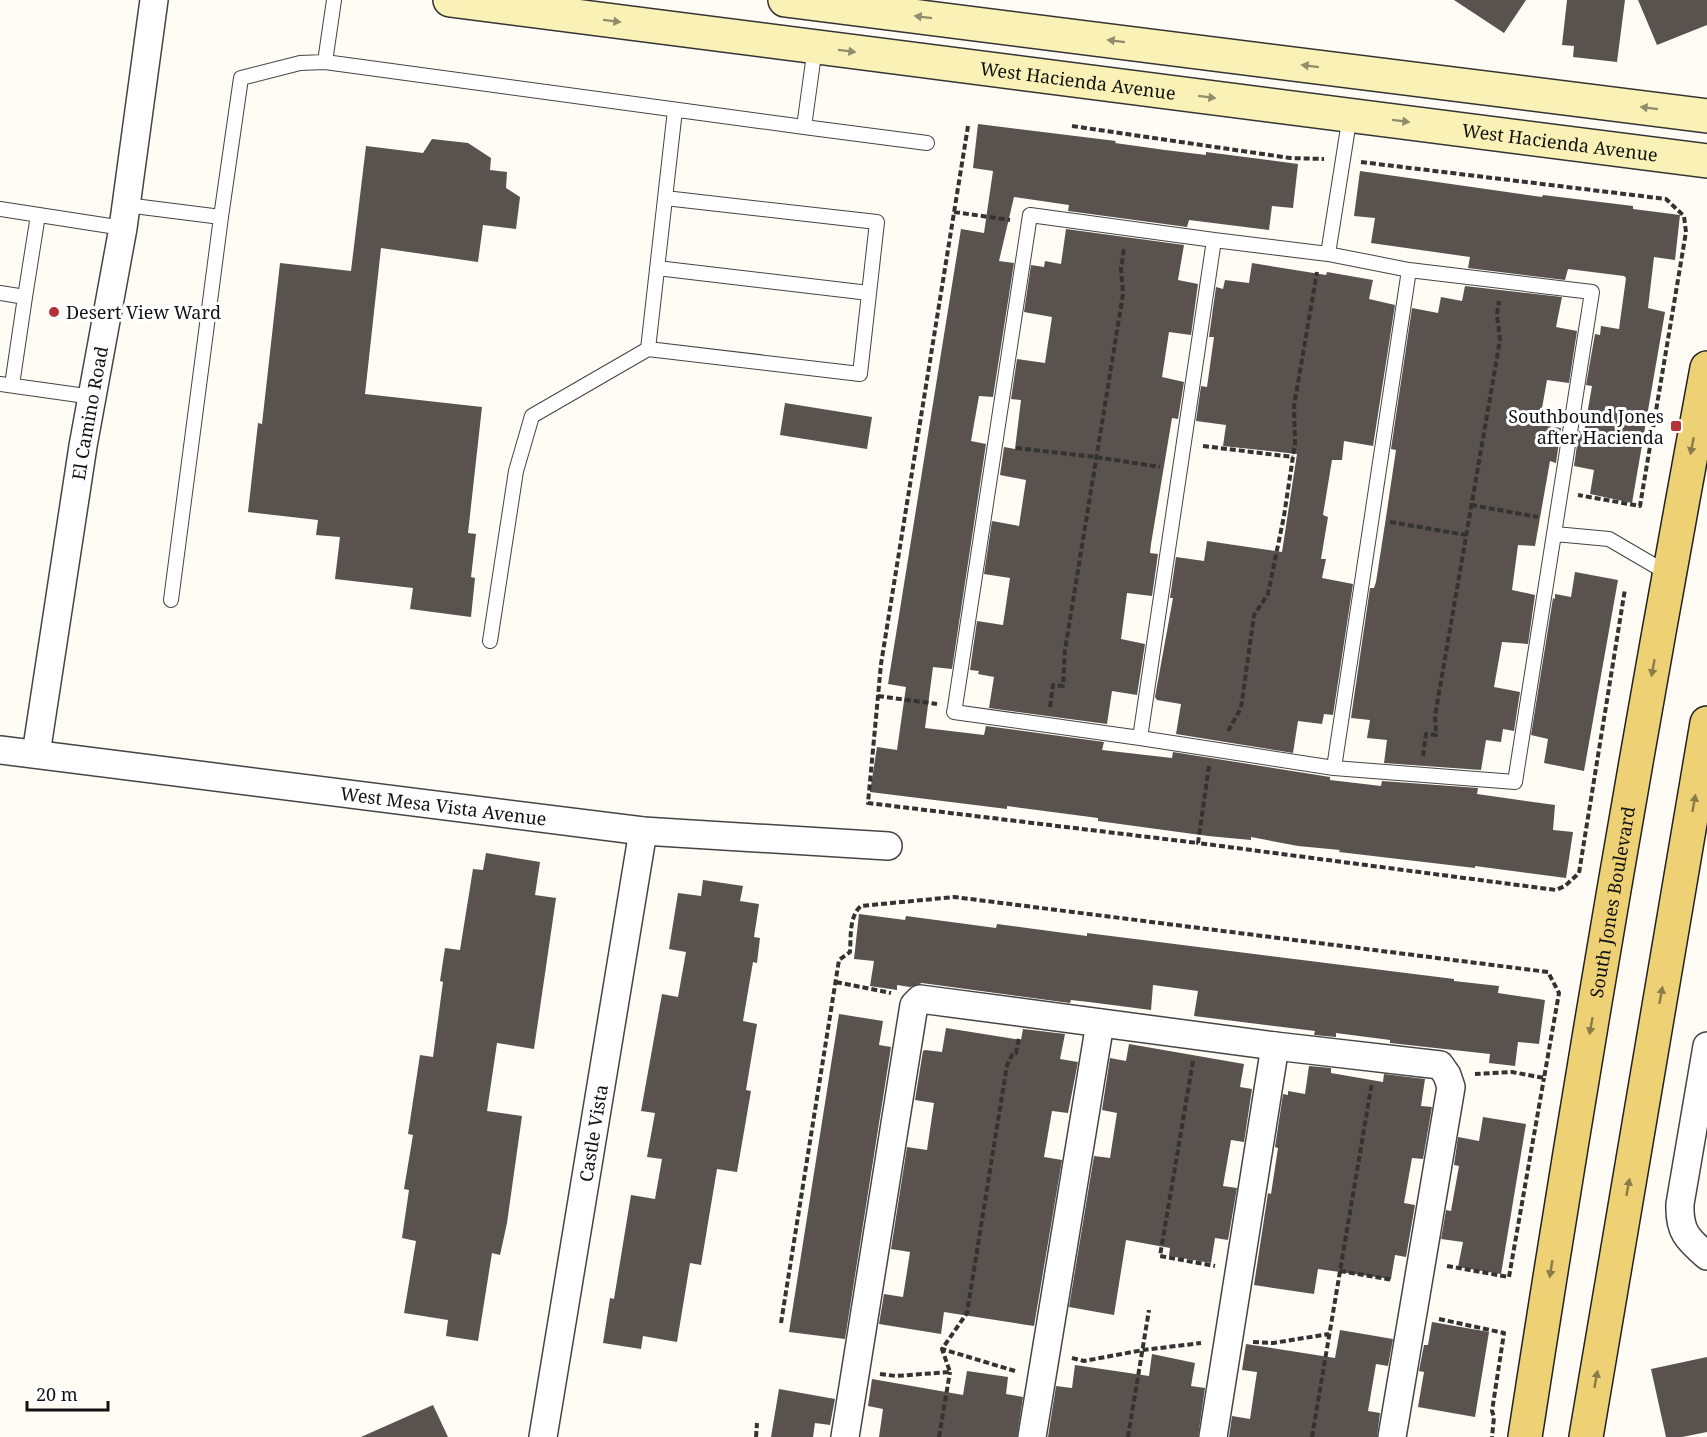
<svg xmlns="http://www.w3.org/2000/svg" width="1707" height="1437" viewBox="0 0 1707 1437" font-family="'Noto Serif',serif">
	<rect width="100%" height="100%" fill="#fefcf5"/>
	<!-- building -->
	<path fill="#59524e" d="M1454 0H1526L1504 33Z
		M1567 0H1625L1617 62 1573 57 1574 46 1562 45Z
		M1638 0H1707V25L1657 45Z
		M978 124 1116 141 1115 143 1165 150 1206 155V152L1298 164 1293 208 1272 206 1269 230 1189 220 1187 227 1068 211 1069 205 1014 197 999 261 1014 263 993 397 979 396 971 441 986 444 952 669 933 667 925 728 984 735 986 726 1104 742 1102 750 1172 758 1173 752 1330 777V780L1381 786 1382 781 1478 788 1477 794 1555 805 1553 830 1573 832 1566 878 1475 866V868L1339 852 1340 850 1298 846 1251 837V840L1208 836 1098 821V818L1007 806V809L870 792 877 747 897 750 906 687 888 684 961 229 984 233 993 171 973 168Z
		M432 139 468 143 491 158 490 170 507 172 506 188 520 197 516 229 483 225 478 262 381 248 365 394 482 407 468 533 476 534 471 577 475 578 471 617 410 609 413 588 335 579 340 537 316 535 318 520 248 512 258 423 262 424 280 263 351 271 366 146 423 153Z
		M1360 171 1542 197 1543 195 1633 206V209L1680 215 1675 260 1654 257 1648 308 1665 312 1632 503 1590 494 1594 470 1574 466 1579 431 1584 432 1592 386 1586 385 1595 334 1600 335 1601 326 1619 329 1626 278 1624 276 1568 269 1565 280 1468 268 1470 257 1371 243 1375 218 1354 216Z
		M1066 229 1184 245 1178 280 1198 284 1191 335 1169 332 1162 377 1184 382 1178 419 1172 418 1151 544 1150 553 1158 554 1152 596 1127 593 1121 639 1145 644 1137 695 1112 691 1107 724 989 708 994 677 978 674 979 671 970 670 977 621 1003 625 1010 578 984 574 992 521 1019 526 1026 480 1000 475 1004 447 1015 449 1021 400 1011 399 1017 359 1045 363 1052 317 1024 312 1031 265 1044 267 1045 261 1061 264Z
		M1252 263 1326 275 1327 272 1373 280 1369 299 1395 305 1373 446 1344 441 1342 460H1332L1323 515 1328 517 1321 559H1326L1322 578 1353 584 1333 715 1324 714 1322 724 1298 721 1293 753 1176 734 1181 704 1157 700 1155 697 1173 598H1170L1176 557 1204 561 1207 541 1282 552 1297 454 1223 446 1226 425 1196 421 1201 386 1207 387 1214 337H1209L1216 287 1223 289 1225 280 1249 283Z
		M1465 286 1562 297 1556 327 1577 331 1569 383 1547 380 1539 425 1561 428 1556 463 1550 461 1535 546 1518 545 1512 590 1535 595 1528 644 1502 642 1494 687 1520 692 1514 731 1503 729 1501 742 1486 740 1481 770 1384 763 1387 740 1367 738 1370 720 1351 718 1370 588H1374L1376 582 1385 524 1396 450 1391 449 1412 308 1438 313 1441 297 1462 301Z
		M785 403 872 417 867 449 780 435Z
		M1575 572 1618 580 1584 771 1544 763 1548 739 1531 735 1553 598 1555 599V594L1571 597Z
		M486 853 540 862 535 895 556 898 534 1049 497 1043 487 1111 522 1116 507 1223 500 1255 492 1253 478 1341 446 1336 448 1320 404 1313 416 1241 402 1238 409 1190 404 1189 413 1135 408 1134 420 1055 433 1057 443 982 440 981 445 948 460 950 473 869 483 870Z
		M703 880 743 886 740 901 759 904 754 937 760 938 757 963 753 962 743 1021 757 1024 746 1090 751 1091 737 1172 717 1169 701 1265 690 1263 677 1342 643 1336 641 1349 603 1343 610 1298 614 1299 631 1195 655 1199 662 1159 647 1157 655 1113 641 1111 662 994 678 997 686 952 669 949 678 893 701 896Z
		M859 914 905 920 906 916 996 928 997 924 1087 936V933L1454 979V981L1499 986 1498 993 1545 1000 1539 1044 1518 1042 1515 1066 1489 1063 1490 1054 1390 1043V1040L1336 1033V1037L1314 1035 1315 1031 1194 1016 1198 991 1153 985 1151 1010 1089 1002 1071 1000 1070 1003 922 983 910 987 897 985V990L870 986 874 961 854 959Z
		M839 1014 883 1021 879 1045 891 1047 845 1339 789 1332Z
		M946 1028 1021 1040 1023 1029 1065 1034 1060 1059 1078 1062 1068 1113 1052 1111 1044 1157 1062 1160 1034 1326 944 1312 941 1334 879 1324 884 1294 903 1297 910 1252 891 1249 907 1147 927 1150 934 1103 915 1100 923 1051 925 1050 942 1052Z
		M1129 1044 1244 1064 1240 1087 1252 1089 1244 1142 1231 1140 1223 1186 1237 1188 1228 1240 1215 1238 1211 1263 1169 1256 1170 1248 1126 1240 1114 1315 1069 1307 1094 1156 1110 1158 1117 1113 1102 1110 1110 1058 1126 1061Z
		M1309 1066 1331 1068V1073L1383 1082 1384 1074 1425 1079 1421 1106 1432 1107 1423 1159 1412 1158 1404 1203 1415 1205 1406 1257 1395 1255 1391 1279 1318 1269 1314 1294 1254 1285 1268 1193 1271 1194 1278 1148 1275 1147 1283 1094 1288 1095V1091L1305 1094Z
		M1483 1117 1526 1124 1501 1274 1458 1267 1463 1242 1441 1239 1446 1210 1451 1211 1459 1166 1454 1165 1458 1137 1479 1141Z
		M1432 1322 1489 1332 1475 1417 1418 1407 1424 1372 1419 1371 1424 1345H1428Z
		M1340 1330 1393 1339 1388 1366 1376 1364 1368 1411 1380 1413 1377 1437H1229L1232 1416 1250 1419 1257 1372 1242 1370 1246 1344 1335 1358Z
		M1152 1354 1195 1363 1191 1386 1205 1388 1198 1437H1048L1056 1386 1072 1388 1075 1365 1149 1376Z
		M1707 1357V1432L1682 1437H1666L1651 1369Z
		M967 1371 1008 1377 1006 1394 1023 1397 1017 1437H879L883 1409 868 1406 872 1379 963 1395Z
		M779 1389 835 1399 830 1425 815 1423 813 1437H771Z
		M433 1405 448 1437H361Z"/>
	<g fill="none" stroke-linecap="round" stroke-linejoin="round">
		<defs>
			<path id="service" d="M325 62 334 0
				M804 127 927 143
				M665 198 877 222 860 374 648 349 675 110
				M126 205 221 217 171 600
				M0 209 123 228
				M221 217 241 78 300 63 325 62 804 127 815 47
				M1328 254 1214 240 1140 738 1334 768 1409 270 1328 254 1350 115
				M657 268 869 293
				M0 293 25 297 12 385
				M25 297 38 215
				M0 384 93 397
				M1555 534 1609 539 1669 574
				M490 641 516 471 532 416 648 349
				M1140 738 954 712 955 707 1030 215 1214 240
				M1334 768 1515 782 1592 292 1409 270"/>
			<g id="minor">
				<path id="s1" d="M0 750 643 831 888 846"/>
				<path id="s2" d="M36 754 83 446 123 228 154 0"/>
				<path d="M1707 1046 1680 1204C1679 1231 1687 1239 1707 1256"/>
				<path id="s3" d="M543 1437 643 831"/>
				<path d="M845 1437 913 1011 914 1005 920 999 1275 1046 1440 1065 1447 1075 1451 1087 1392 1437"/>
				<path d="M1032 1437 1100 1023"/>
				<path d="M1213 1437 1275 1046"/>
			</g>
			<g id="secondary">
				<path id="s4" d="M450 0 1707 161"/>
				<path d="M785 0 1707 116"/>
			</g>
			<g id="primary">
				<path id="s5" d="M1525 1437C1580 1080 1641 724 1707 368"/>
				<path d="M1586 1437 1707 723"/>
			</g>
		</defs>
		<!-- service casing -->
		<use href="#service" stroke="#444" stroke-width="16"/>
		<!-- minor casing -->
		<use href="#minor" stroke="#444" stroke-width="30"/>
		<!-- secondary casing -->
		<use href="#secondary" stroke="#333" stroke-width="36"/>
		<!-- primary casing -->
		<use href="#primary" stroke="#222" stroke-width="36"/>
		<!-- path -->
		<path stroke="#333" stroke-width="4" stroke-dasharray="6 3" stroke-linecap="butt" d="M968 126 881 664 868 803 1198 843
			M1072 126 1290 158 1324 159
			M1361 162 1666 199 1684 216 1686 232 1640 506 1578 495
			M954 212 1010 220
			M1203 446 1293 457
			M1016 448 1096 457 1160 467
			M1471 505 1538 517
			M1390 522 1466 535
			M878 696 937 704
			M1050 707 1053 685 1063 686 1065 650 1123 294 1121 269 1124 248
			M1228 731 1241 708 1254 615 1268 594 1284 516 1295 443 1294 406 1317 272
			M1423 756 1426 734 1436 735 1435 716 1500 340 1497 315 1499 301
			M1209 766 1198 843 1556 890 1565 886 1579 873 1625 589
			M836 982 891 993
			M1193 1061 1160 1256 1215 1266
			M1447 1266 1509 1277 1544 1078
			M1340 1271 1393 1280
			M1439 1319 1504 1333 1492 1411 1494 1417 1492 1437
			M781 1323 839 960 850 952C851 937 849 916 861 906L954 897 1548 972 1559 993 1544 1078 1512 1072 1475 1074
			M1253 1342 1273 1343 1329 1334
			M1072 1358 1084 1361 1143 1350 1201 1343
			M1015 1371 942 1349 967 1313 1007 1065 1013 1053H1016L1019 1038
			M880 1374 896 1376 950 1372 942 1349
			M756 1437 757 1423
			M939 1437 950 1372
			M1128 1437 1149 1310
			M1312 1437 1372 1082"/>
		<!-- service -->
		<use href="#service" stroke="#fff" stroke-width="14"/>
		<!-- minor -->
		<use href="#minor" stroke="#fff" stroke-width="27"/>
		<!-- secondary -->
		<use href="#secondary" stroke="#f9f1b5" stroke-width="33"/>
		<!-- primary -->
		<use href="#primary" stroke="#eed175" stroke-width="33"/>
	</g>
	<!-- one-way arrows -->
	<defs><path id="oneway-solid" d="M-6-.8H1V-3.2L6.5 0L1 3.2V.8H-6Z" transform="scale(1.5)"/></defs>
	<g fill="#918c6b">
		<use href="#oneway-solid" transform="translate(923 17) rotate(-173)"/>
		<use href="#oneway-solid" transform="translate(612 21) rotate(7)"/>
		<use href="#oneway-solid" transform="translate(1116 41) rotate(-173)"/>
		<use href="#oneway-solid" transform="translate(847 51) rotate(7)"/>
		<use href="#oneway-solid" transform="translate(1310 66) rotate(-173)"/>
		<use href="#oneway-solid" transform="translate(1207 97) rotate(7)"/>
		<use href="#oneway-solid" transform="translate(1649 108) rotate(-173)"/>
		<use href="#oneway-solid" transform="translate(1401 121) rotate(7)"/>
	</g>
	<g fill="#8b7b48">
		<use href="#oneway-solid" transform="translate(1692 446) rotate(101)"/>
		<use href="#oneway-solid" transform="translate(1653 668) rotate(100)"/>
		<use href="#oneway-solid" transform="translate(1694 803) rotate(-80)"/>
		<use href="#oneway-solid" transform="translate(1661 995) rotate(-80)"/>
		<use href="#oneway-solid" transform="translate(1591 1026) rotate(100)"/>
		<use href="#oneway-solid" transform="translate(1628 1187) rotate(-80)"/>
		<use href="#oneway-solid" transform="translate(1551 1269) rotate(99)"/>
		<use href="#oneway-solid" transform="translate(1596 1379) rotate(-80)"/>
	</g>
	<!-- markers -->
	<g fill="#b73238" stroke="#fff" stroke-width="2">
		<circle cx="54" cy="312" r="6"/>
		<rect x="1670" y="420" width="12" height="12" rx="3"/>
	</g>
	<g text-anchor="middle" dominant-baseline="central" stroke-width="6" stroke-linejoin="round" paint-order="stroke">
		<!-- street labels -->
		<g font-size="18" fill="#111" stroke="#fff">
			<text stroke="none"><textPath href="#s4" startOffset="633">West Hacienda Avenue</textPath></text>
			<text stroke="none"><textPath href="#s4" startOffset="1119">West Hacienda Avenue</textPath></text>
			<text stroke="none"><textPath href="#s2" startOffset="345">El Camino Road</textPath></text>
			<text stroke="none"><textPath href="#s1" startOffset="447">West Mesa Vista Avenue</textPath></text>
			<text stroke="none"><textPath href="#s5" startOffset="542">South Jones Boulevard</textPath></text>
			<text stroke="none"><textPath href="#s3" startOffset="308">Castle Vista</textPath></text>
		</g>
		<!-- poi labels -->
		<g font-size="18" fill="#111" stroke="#fff" text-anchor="start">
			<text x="66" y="312">Desert View Ward</text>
			<text x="1664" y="416" text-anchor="end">Southbound Jones<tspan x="1664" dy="21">after Hacienda</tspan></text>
		</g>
	</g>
	<!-- scale -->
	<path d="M27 1401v9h81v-9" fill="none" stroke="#111111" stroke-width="3"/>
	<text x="36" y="1401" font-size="18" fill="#111111" stroke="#ffffff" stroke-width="4.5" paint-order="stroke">20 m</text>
</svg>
